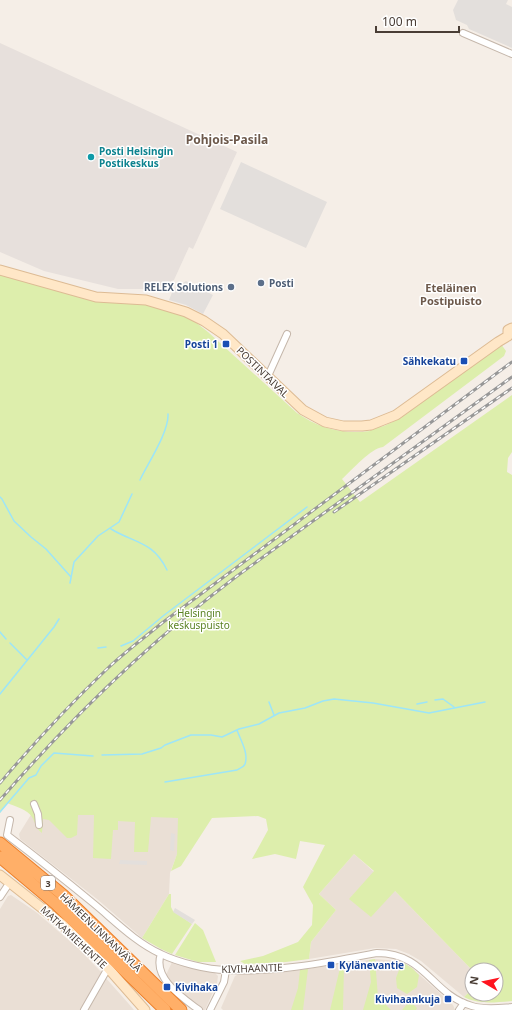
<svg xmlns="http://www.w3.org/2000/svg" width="512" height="1010" viewBox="0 0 512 1010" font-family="'Noto Sans',sans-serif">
	<rect width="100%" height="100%" fill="#f5eee7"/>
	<!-- residential -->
	<path fill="#eadfd5" d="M32 813 199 818 179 849 170 873 169 894 142 938 97 899 20 839 19 834Z
		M354 854 392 888 472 970V989L464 997 421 961 409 954 396 949 375 948 309 959 311 942 336 910 319 894Z
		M11 895 36 912 79 949 102 973 82 1010H0V909L8 896Z
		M375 959 400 961 412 968 453 1005 455 1010H223L221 1008 235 976 239 974 287 972Z
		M173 960 213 971 218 976 217 983 205 1010H202L186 999 165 977Z
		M104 976 128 1003 134 1010H85Z"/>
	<!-- industrial -->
	<path fill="#e7e0dc" d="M0 43 237 152 193 249 189 247 174 280 151 289H118L44 271 0 252Z"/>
	<!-- green -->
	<path fill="#ddeeac" d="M0 274 93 300 111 303H136L155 306 189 317 208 332 297 413C319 428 343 435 370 431V429L384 426 402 417 501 344 506 351 504 356 383 447C371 448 352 470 342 479L360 502 512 395V452L508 458 507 472 512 475V1001C495 1002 480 1005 464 997L472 989V994H496V970H472L395 891 371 917 349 899 374 871 354 854 319 894 336 910 311 942 309 959 286 962 245 964 240 961 263 956 298 942 312 925 313 905 303 887 325 845 300 841 296 859 275 854 252 859 268 830 266 819 258 816 212 818 181 866 171 871 177 854 178 818 151 817 148 852H134L135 822 118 821V830H113L111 859 93 858 94 815H78L77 835 71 838H67L49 820 43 819 42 833C34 826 37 826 32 817 28 810 15 806 7 803L0 813Z
		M169 894H171V907L173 911 192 924 172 954 161 949 142 938Z
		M195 923 203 930 216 962H198L175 955Z
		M375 959 378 997 391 1010H363L371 982 369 960Z
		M402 962 412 968 419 975 417 987 407 994 397 988 396 978Z
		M344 967 343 1010H330L340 968Z
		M308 969 303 1010H291L298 988 300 970Z
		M410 1001 417 1008 416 1010H402Z"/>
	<!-- parking -->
	<path fill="#e3dfdc" d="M458 0H508L506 4 512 7V48L469 29 467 25 456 20 453 10Z
		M241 162 327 202 306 248 220 209Z
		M186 281 213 295 203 314 186 305 169 300 173 290Z
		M171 833 175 834 174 851 170 850Z
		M120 860 147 861V865L119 864Z
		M175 908 195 920 192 924 173 912Z"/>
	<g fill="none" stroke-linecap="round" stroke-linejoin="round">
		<!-- stream -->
		<path stroke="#9de5f8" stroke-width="1.5" d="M140 480C148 463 169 432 168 414
			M0 497 2 499 14 521 31 537 46 549 71 577
			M111 529C134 543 153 541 167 570
			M70 583 74 562 98 536 119 522 132 494
			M0 632 6 639
			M10 643 27 660
			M121 646 133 641 163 616 307 507
			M98 648 106 647
			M0 694 54 627 59 619
			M435 700 443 699 454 707
			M269 702 274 715
			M417 704 427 702
			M102 755 142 754 161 748 165 745 191 735H211L222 737 239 729 259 724 279 713 305 708 323 701 334 699 373 703 429 713 485 702
			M165 782 237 770C240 768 244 767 245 764 249 753 240 739 237 730
			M0 812 29 778 36 775 41 766 54 753 93 756"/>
		<defs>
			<path id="street" d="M463 33 512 54
				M268 376 287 334
				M34 804 38 814 39 825
				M10 820 7 835C36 857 65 880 93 903 115 921 135 942 161 954 177 962 208 970 226 970 274 973 329 962 377 953 426 953 431 994 472 1006 485 1010 499 1008 512 1007
				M0 897 10 882
				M161 954C152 978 183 998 199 1010
				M84 1010 108 968
				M210 1010 224 982 226 970
				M459 1010 464 1003"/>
			<path id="secondary" d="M0 270 96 297 146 300 186 312 204 321 223 334 303 410 325 422 343 426H362L371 425 396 415 498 342 508 336
				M508 336V330L512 328
				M0 875 62 924 108 968 145 1010"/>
			<path id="highway" d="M0 843 63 895 181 1010
				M0 857 56 904 165 1010"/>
		</defs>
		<!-- street casing -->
		<use href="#street" stroke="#c5b7ab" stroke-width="8"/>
		<!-- secondary casing -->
		<use href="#secondary" stroke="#ddbb94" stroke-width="11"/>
		<!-- highway casing -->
		<use href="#highway" stroke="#ed7f29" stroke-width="13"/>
		<!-- street -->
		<use href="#street" stroke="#fff" stroke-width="6"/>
		<!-- secondary -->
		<use href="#secondary" stroke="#ffe7c7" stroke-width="9"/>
		<!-- highway -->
		<use href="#highway" stroke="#ffaf68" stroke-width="11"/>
		<defs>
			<path id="rail" d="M334 512 512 388
				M0 783C34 743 70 704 108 668 125 652 144 638 162 623L512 362
				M0 800C70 719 152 640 237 576L512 377"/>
		</defs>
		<!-- rail casing -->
		<use href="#rail" stroke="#979797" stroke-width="3"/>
		<!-- rail -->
		<use href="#rail" stroke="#fff" stroke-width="1.5" stroke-dasharray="4.5" stroke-linecap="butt"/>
	</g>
	<!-- markers -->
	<circle fill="#0f9aa8" stroke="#fff" stroke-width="1.5" cx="91" cy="157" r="4"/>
	<g fill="#5c6f8a" stroke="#fff" stroke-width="1.5">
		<circle cx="261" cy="283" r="4"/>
		<circle cx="231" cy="287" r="4"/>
	</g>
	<g fill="#1a4fb4" stroke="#fff" stroke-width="1.5">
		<rect x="222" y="340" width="8" height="8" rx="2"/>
		<rect x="460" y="357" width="8" height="8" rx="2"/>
		<rect x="327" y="961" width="8" height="8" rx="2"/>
		<rect x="163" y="983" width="8" height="8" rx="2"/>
		<rect x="444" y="995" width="8" height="8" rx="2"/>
	</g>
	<g text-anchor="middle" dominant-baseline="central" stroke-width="3" stroke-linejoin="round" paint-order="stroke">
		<!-- shield labels -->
		<rect fill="#fff" stroke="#807772" stroke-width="1" x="41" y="876" width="14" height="14" rx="3"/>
		<g font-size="9" font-weight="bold" fill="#493d35">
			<text x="48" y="883">3</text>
		</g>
		<!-- culture labels -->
		<g font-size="10" font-weight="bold" fill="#0d838f" stroke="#fff" text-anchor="start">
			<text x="99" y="151">Posti Helsingin<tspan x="99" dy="12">Postikeskus</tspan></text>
		</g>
		<!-- service labels -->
		<g font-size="10" font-weight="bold" fill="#4e5e75" stroke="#fff" text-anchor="start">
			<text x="269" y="283">Posti</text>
			<text x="223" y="287" text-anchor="end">RELEX Solutions</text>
		</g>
		<!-- transit labels -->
		<g font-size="10" font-weight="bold" fill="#164399" stroke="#fff" text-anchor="end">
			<text x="218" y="344">Posti 1</text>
			<text x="456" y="361">Sähkekatu</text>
			<text x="339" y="965" text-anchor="start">Kylänevantie</text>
			<text x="175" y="987" text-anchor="start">Kivihaka</text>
			<text x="440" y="999">Kivihaankuja</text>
		</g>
		<!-- street labels -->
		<g font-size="10" fill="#493d35" stroke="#fff">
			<text transform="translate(263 372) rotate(44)">POSTINTAIVAL</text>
			<text transform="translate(101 932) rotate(44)">HÄMEENLINNANVÄYLÄ</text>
			<text transform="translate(74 937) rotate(43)">MATKAMIEHENTIE</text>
			<text transform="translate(252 968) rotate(-2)">KIVIHAANTIE</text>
		</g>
		<!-- park labels -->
		<g font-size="10" fill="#598222" stroke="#fff">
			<text x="199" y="613">Helsingin<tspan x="199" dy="12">keskuspuisto</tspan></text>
		</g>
		<!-- neighbourhood labels -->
		<g font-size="11" font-weight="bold" fill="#6d594b" stroke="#fff">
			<text x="451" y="287">Eteläinen<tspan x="451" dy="13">Postipuisto</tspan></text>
		</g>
		<!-- quarter labels -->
		<g font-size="12" font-weight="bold" fill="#6d594b" stroke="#fff">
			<text x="227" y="139">Pohjois-Pasila</text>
		</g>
	</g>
	<!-- north arrow -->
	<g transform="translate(484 982) rotate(279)"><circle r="19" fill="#ffffff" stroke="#b6b1ae"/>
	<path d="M0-3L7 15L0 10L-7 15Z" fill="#ff141f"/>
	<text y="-6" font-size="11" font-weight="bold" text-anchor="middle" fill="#493d35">N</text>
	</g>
	<!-- scale -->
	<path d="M376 26v6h83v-6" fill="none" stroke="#493d35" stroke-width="2"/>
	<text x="382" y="26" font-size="12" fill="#493d35" stroke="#ffffff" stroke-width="3" paint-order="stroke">100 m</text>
</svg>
